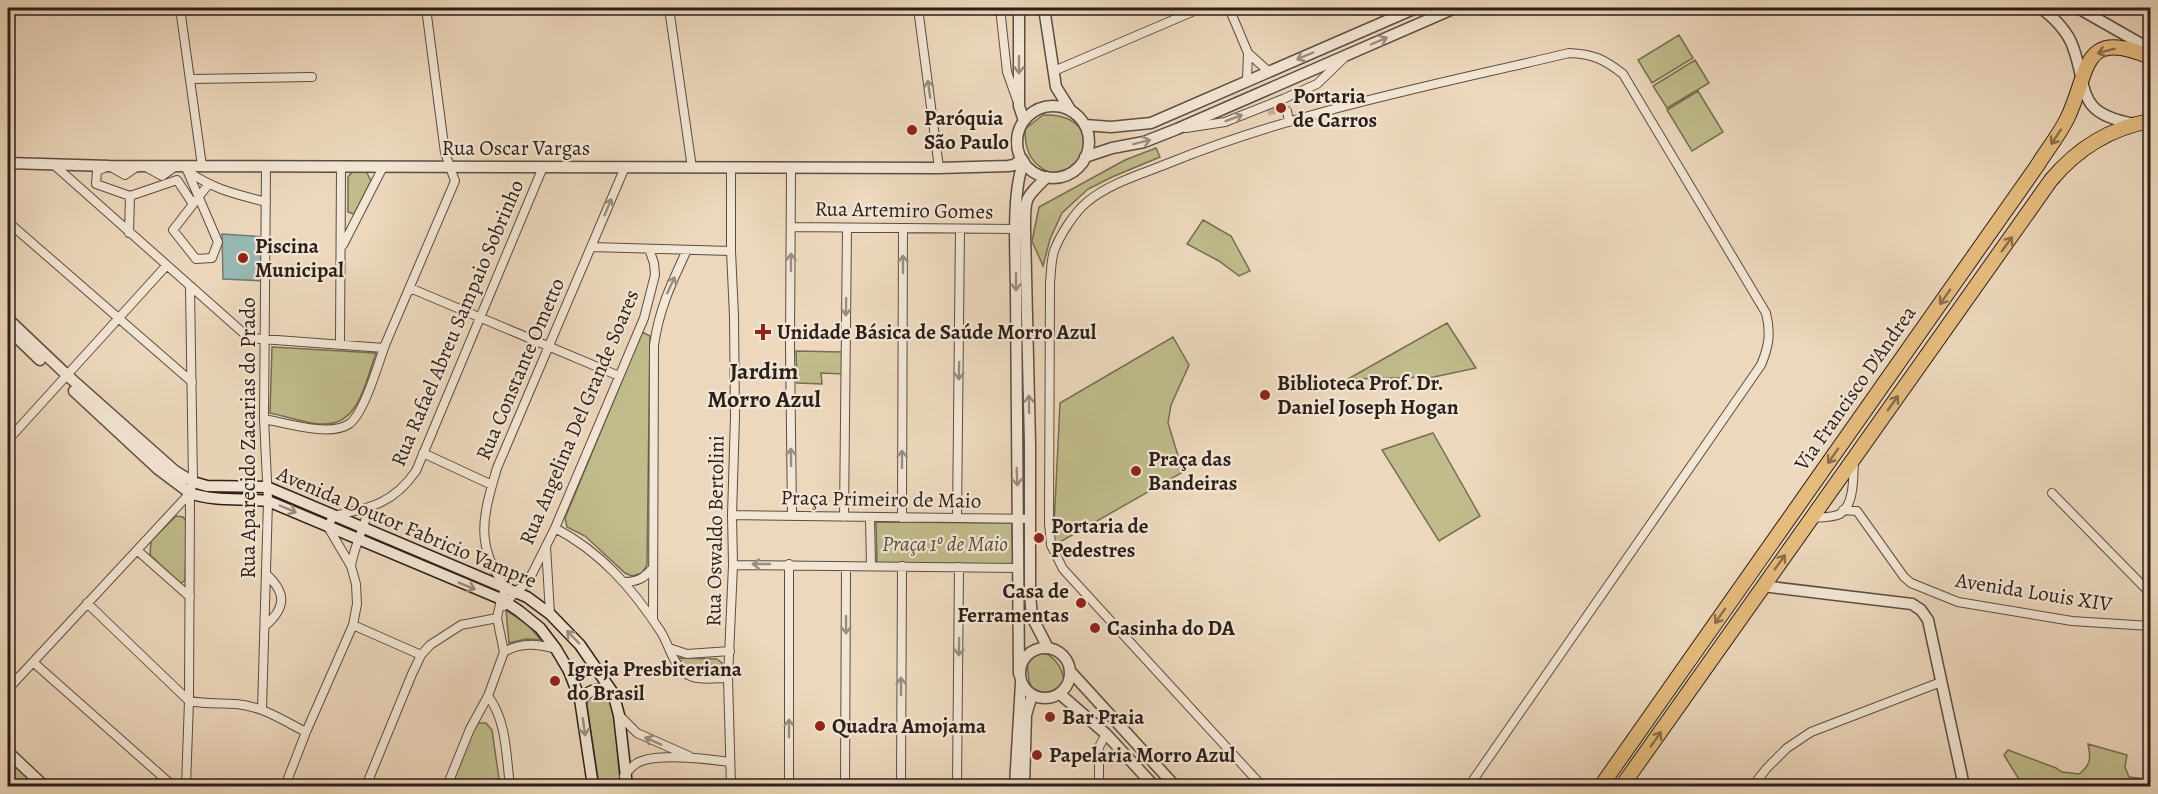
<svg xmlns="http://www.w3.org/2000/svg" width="2158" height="794" viewBox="0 0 2158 794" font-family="Alegreya,serif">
	<rect width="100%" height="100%" fill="#edd8bd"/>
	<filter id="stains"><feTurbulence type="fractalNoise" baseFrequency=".00333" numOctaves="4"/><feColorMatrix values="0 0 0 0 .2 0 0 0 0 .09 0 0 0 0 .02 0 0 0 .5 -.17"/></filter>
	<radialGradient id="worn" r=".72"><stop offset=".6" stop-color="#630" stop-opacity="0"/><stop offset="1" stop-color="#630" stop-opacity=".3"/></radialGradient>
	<!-- green -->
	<path fill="#c0bc8c" stroke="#766e53" stroke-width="1.5" d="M1679 35 1693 58 1652 83 1638 60Z
		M1695 60 1709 83 1667 108 1653 86Z
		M1698 91 1723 132 1692 151 1667 110Z
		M1043 115C1115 112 1081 202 1039 166 1027 157 1025 143 1025 129Z
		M1156 148 1160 157 1112 177 1088 189 1062 213 1050 239 1043 266 1032 241 1039 207 1125 160Z
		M353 171H366L371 181 354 214 348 212V177Z
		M1203 220 1231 236 1250 271 1239 276 1219 261 1187 244Z
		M1447 323 1476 368 1434 377 1348 379Z
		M642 332 650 336 647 565 642 573 632 576 625 573 585 536 567 527 565 518Z
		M1173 337 1189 365 1171 405 1168 423 1183 472 1053 546 1060 403Z
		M272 347 376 353C366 379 360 424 325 424 310 425 286 416 270 413Z
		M796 351 843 352V374L821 373 822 384 797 383Z
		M1433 433 1480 516 1439 541 1382 450Z
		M176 516 183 517 187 522 185 581 180 583 150 555 151 541Z
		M876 522 1012 523 1013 567 877 564Z
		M506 610 528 625 541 640 526 639 509 643Z
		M1040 651C1053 655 1062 666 1064 680L1055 694H1045L1033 690 1029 681 1027 662 1033 655Z
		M678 658 717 659 722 663V668L718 673 689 671Z
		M589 695H607C619 724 616 756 621 786H599L587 705Z
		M478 723H486L492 730 500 786H449L472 729Z
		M2088 744 2127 755 2125 767 2129 777 2146 779 2150 770V786H2023L2004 755 2008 750 2056 768 2062 772 2079 774C2091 765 2091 758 2088 744Z
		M8 760 36 786H8Z"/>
	<!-- water -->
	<path fill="#99b9b5" stroke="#6d7b77" stroke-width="1.5" d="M222 234 265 237 264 281 223 279Z"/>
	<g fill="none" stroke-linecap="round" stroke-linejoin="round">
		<!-- minor-tunnel -->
		<path stroke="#c6b39c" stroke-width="8" stroke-dasharray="8 4" stroke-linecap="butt" d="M1270 107 1273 116"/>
		<defs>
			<path id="minor" d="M180 8 202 166
				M669 8 692 168
				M918 8 939 168
				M1000 8 1007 72 1017 100
				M1229 8 1248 53 1268 71
				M1054 71 1201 8
				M190 79 312 77
				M1247 80 1248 53
				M1287 111 1289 122
				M1186 128 1225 122 1283 99 1317 84 1344 58
				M53 164 249 338 384 348
				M138 166 125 175 109 166 97 171 96 184 130 196 177 180 193 204
				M144 166 162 176 176 166
				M791 168 790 347 792 515
				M187 170 218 242 212 258 196 259 173 230C185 215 196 200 208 185
				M189 172C215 190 236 194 266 202
				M8 222 192 382
				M791 227 1016 229
				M129 233 130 196
				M343 245 383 167
				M591 247 731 251
				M410 288 619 376
				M340 344 341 167
				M264 419C286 423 330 437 349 424 364 414 378 364 385 345 408 290 432 236 455 181L445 153 426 8
				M8 440 166 266
				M423 453 492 485
				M2052 493 2150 593
				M1843 510 1857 511 1904 577 1911 583 1958 602 2072 621 2150 626
				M732 515 1030 519
				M844 517 847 228
				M870 518 871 566
				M902 518 903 228
				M957 518 960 229
				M1811 518C1820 517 1832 518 1840 514 1855 504 1853 476 1854 460
				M555 528C601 552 633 589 661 632 669 645 672 662 684 672 695 682 714 678 728 678
				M546 546 550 614
				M138 551 190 597
				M733 565 1019 568
				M351 566C354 546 364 528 369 508
				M624 582C638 582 644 578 653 568
				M87 603 189 701C205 704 220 703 236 704 262 706 284 721 306 732
				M504 606 515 592 527 583 532 574 555 528 644 318 655 275 654 263 649 249
				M653 619 654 345C659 309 672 282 687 250
				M353 625 421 655
				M265 626C286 608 287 593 266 574
				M669 648 687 654 730 651
				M504 652C521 642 537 644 556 649
				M33 662 173 786
				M8 689 190 493
				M488 696C507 721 506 756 510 786
				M262 710 268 501 264 419 266 166
				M619 715 637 733 689 756
				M624 776C628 771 632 766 637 763 657 752 708 759 730 762
				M186 786 189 701 190 493 193 482 190 287
				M285 786 306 732 353 625 357 604 356 584 351 566 328 527 333 516C370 508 393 504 416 471L543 167
				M366 786 412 674 421 655 430 645 461 625 497 618
				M447 786 470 729 488 696 504 652 497 618 501 599 506 588C474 545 483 516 497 468L625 167
				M731 786 728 678 733 565 732 515 735 417 734 316 731 251V168
				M789 786V564
				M845 786 846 566
				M901 786 902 566
				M957 786 959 567
				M1099 786V747L1106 734
				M1262 786 1063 569 1051 545 1049 523 1050 283C1051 273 1051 260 1054 251 1060 235 1074 213 1087 202 1110 183 1142 174 1169 163 1297 111 1435 85 1569 53 1593 54 1604 59 1623 74L1766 313C1771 333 1769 346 1761 365L1469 786
				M1753 786 1766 769 1787 748 1811 732 1941 682"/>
			<path id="tertiary" d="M1019 8V106L1024 121
				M1044 8 1056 87 1071 111
				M2040 8C2053 16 2068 32 2073 47 2089 91 2075 113 2134 124
				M2078 8 2150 49
				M1017 142a36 36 0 1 1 72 0a36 36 0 1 1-72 0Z
				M1085 125 1111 127 1151 123 1416 8
				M1085 157 1112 148 1144 142 1177 129 1455 8
				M8 163 109 166 939 168 1008 166 1014 165 1022 159
				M1047 177C1023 200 1025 198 1025 232L1030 443V594L1032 617 1048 648
				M8 319 68 376 175 471 193 482
				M8 329 40 360
				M74 391 158 469 190 493
				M1762 586 1912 604 1921 610 1928 620 1964 786
				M1020 673a25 25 0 1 1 50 0a25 25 0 1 1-50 0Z
				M1070 671 1175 786
				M1019 674C1018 547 1016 420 1016 292 1016 260 1011 190 1024 162
				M1060 694 1106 734 1154 786
				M8 752 44 786
				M1015 786 1021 683
				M1024 786 1026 715 1032 695"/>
			<path id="secondary" d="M193 482 207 486 267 487 527 597 550 614 580 645 613 693 619 715 627 786
				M190 493C215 502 242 498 268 501L501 599 519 611 540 628 556 649 569 671 580 699 593 786
				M580 699C591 689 599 687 612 693"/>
			<path id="trunk" d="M1601 786 2037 166C2047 150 2059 135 2067 119 2090 72 2080 27 2150 57
				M1622 786 2051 180C2077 149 2111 128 2150 121"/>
		</defs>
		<!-- minor casing -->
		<use href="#minor" stroke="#5c4d43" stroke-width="10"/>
		<!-- tertiary casing -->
		<use href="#tertiary" stroke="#5c4d43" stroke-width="13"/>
		<!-- secondary casing -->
		<use href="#secondary" stroke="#2b1f1a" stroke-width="13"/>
		<!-- trunk casing -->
		<use href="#trunk" stroke="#2b1f1a" stroke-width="16"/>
		<!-- minor -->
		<use href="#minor" stroke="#f3e6d4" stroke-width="8"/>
		<!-- tertiary -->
		<use href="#tertiary" stroke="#f3e6d4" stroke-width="10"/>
		<!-- secondary -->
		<use href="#secondary" stroke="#f3e6d4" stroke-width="10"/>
		<!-- trunk -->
		<use href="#trunk" stroke="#e6bc7e" stroke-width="14"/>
	</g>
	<!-- one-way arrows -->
	<defs><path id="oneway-shaft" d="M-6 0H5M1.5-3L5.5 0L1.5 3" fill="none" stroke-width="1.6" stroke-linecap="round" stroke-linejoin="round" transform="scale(1.5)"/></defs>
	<g stroke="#998c80">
		<use href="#oneway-shaft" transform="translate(1379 41) rotate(-23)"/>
		<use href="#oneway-shaft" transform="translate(1305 56) rotate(157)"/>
		<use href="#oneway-shaft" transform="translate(1019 65) rotate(90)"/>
		<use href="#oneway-shaft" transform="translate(929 89) rotate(-98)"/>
		<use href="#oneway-shaft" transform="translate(1234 118) rotate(-20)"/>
		<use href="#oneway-shaft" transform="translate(1142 142) rotate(-14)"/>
		<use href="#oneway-shaft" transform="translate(608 207) rotate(-67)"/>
		<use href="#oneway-shaft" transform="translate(791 262) rotate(-90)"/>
		<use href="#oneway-shaft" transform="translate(903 264) rotate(-90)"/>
		<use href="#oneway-shaft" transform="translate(1016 282) rotate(90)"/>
		<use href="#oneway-shaft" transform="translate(671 285) rotate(-65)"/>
		<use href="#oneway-shaft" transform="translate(846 307) rotate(91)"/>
		<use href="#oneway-shaft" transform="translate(959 371) rotate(91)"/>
		<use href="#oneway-shaft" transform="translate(1029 404) rotate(-91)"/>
		<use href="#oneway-shaft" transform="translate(791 457) rotate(-91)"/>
		<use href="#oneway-shaft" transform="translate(902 459) rotate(-90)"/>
		<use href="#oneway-shaft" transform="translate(1017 477) rotate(88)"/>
		<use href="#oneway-shaft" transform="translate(288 509) rotate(23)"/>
		<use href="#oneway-shaft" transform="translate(761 564) rotate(180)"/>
		<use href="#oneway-shaft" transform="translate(467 586) rotate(22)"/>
		<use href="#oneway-shaft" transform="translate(846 625) rotate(90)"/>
		<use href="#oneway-shaft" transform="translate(573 637) rotate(-134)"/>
		<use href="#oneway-shaft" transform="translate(959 647) rotate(91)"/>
		<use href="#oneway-shaft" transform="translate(901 686) rotate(-90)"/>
		<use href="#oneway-shaft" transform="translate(584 727) rotate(82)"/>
		<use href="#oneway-shaft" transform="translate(789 728) rotate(-90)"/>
		<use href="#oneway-shaft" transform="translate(653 741) rotate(-156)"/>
	</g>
	<g stroke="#886e4c">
		<use href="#oneway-shaft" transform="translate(2106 51) rotate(165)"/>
		<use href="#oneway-shaft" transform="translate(2056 137) rotate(123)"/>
		<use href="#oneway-shaft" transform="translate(2007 244) rotate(-54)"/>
		<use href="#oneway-shaft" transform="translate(1945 297) rotate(125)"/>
		<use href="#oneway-shaft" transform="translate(1893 403) rotate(-54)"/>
		<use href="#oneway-shaft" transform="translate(1833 456) rotate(125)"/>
		<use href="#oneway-shaft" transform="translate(1780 562) rotate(-54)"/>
		<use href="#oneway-shaft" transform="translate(1720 616) rotate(125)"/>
		<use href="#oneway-shaft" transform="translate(1656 739) rotate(-55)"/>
	</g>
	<!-- markers -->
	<g fill="#8f2418" stroke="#f3e6d4" stroke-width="2">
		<circle cx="1281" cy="108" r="6"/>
		<circle cx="912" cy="130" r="6"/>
		<circle cx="243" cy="258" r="6"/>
		<path d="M760 323h6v6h6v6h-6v6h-6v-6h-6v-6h6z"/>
		<circle cx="1265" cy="395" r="6"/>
		<circle cx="1136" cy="471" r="6"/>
		<circle cx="1039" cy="538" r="6"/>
		<circle cx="1081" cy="603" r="6"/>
		<circle cx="1095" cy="628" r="6"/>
		<circle cx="555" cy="681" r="6"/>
		<circle cx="1050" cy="717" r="6"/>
		<circle cx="820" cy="726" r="6"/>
		<circle cx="1037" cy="755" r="6"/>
	</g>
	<g text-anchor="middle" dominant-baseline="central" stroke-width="4.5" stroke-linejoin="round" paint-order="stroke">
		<!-- poi labels -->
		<g font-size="21" font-weight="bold" fill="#2b1f1a" stroke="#f3e6d4" text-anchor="start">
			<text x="1293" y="96">Portaria<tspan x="1293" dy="24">de Carros</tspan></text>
			<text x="924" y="118">Paróquia<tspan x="924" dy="24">São Paulo</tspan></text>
			<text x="255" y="246">Piscina<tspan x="255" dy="24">Municipal</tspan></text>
			<text x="777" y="332">Unidade Básica de Saúde Morro Azul</text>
			<text x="1277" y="383">Biblioteca Prof. Dr.<tspan x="1277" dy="24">Daniel Joseph Hogan</tspan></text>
			<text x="1148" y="459">Praça das<tspan x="1148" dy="24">Bandeiras</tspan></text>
			<text x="1051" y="526">Portaria de<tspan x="1051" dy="24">Pedestres</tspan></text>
			<text x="1069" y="591" text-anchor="end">Casa de<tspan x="1069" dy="24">Ferramentas</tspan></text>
			<text x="1107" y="628">Casinha do DA</text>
			<text x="567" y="669">Igreja Presbiteriana<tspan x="567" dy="24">do Brasil</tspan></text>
			<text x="1062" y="717">Bar Praia</text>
			<text x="832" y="726">Quadra Amojama</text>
			<text x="1049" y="755">Papelaria Morro Azul</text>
		</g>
		<!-- street labels -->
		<g font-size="21" fill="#2b1f1a" stroke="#f3e6d4">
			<text x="516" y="148">Rua Oscar Vargas</text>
			<text transform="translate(904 210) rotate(1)">Rua Artemiro Gomes</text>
			<text transform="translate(457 323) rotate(-67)">Rua Rafael Abreu Sampaio Sobrinho</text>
			<text transform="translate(520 369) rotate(-67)">Rua Constante Ometto</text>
			<text transform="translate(1855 388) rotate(-55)">Via Francisco D'Andrea</text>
			<text transform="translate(579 417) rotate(-67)">Rua Angelina Del Grande Soares</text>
			<text transform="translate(248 438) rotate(-90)">Rua Aparecido Zacarias do Prado</text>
			<text transform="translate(881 499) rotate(1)">Praça Primeiro de Maio</text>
			<text transform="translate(407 527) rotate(23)">Avenida Doutor Fabricio Vampre</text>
			<text transform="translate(715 531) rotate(-89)">Rua Oswaldo Bertolini</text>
			<text transform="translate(2034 592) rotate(9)">Avenida Louis XIV</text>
		</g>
		<!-- park labels -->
		<g font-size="21" font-style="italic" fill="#584e3c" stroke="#f3e6d4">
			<text x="945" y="544">Praça 1º de Maio</text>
		</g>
		<!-- quarter labels -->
		<g font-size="24" font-weight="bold" fill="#2b1f1a" stroke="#f3e6d4">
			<text x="764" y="371">Jardim<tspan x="764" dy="28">Morro Azul</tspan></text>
		</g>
	</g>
	<!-- margin -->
	<rect width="2158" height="794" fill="none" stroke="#edd8bd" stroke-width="30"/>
	<rect x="9" y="9" width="2140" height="776" fill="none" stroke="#2b1f1a" stroke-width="3"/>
	<rect x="15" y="15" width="2128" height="764" fill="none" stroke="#2b1f1a" stroke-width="1.5"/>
	<rect width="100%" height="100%" filter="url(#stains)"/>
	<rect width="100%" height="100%" fill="url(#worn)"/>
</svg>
